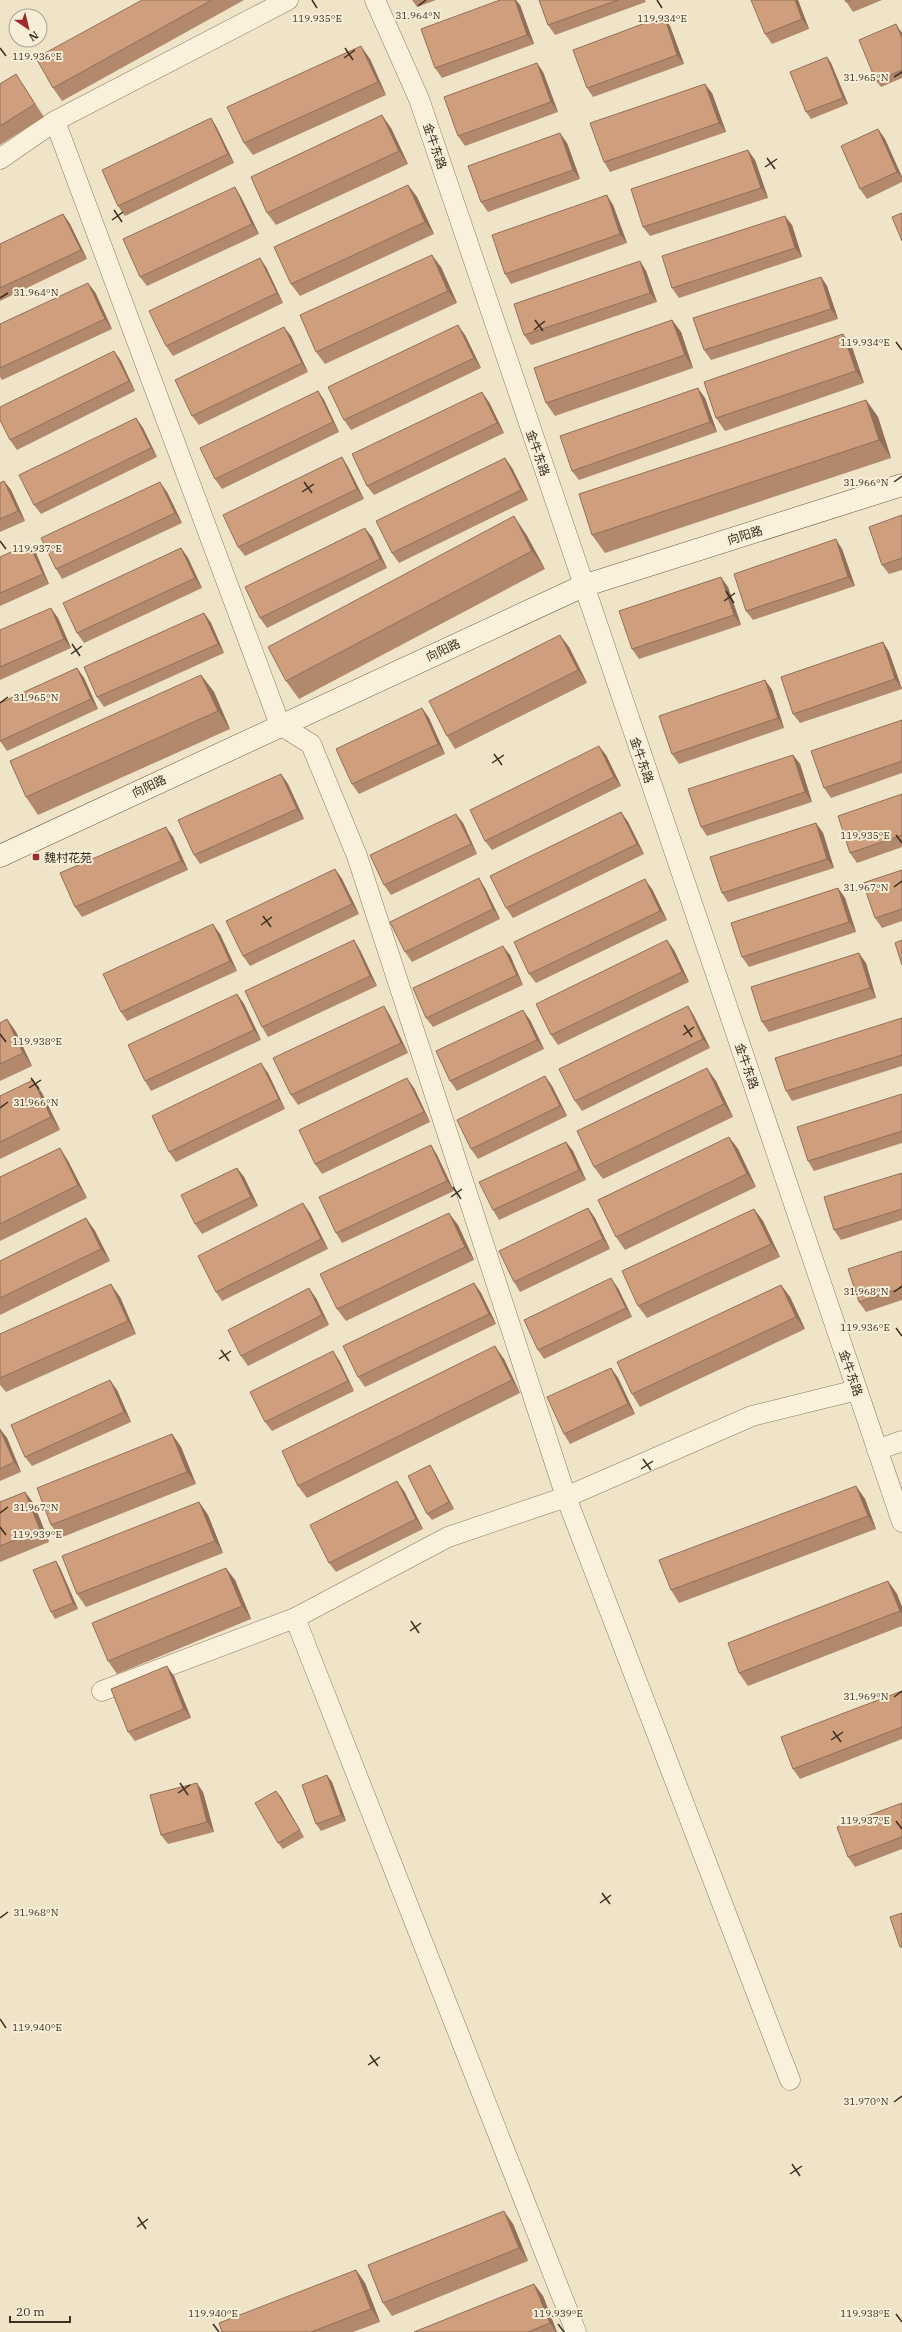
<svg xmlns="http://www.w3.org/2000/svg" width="902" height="2332" viewBox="0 0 902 2332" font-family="'IBM Plex Serif','Noto Sans SC',serif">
	<rect width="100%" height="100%" fill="#f0e4c8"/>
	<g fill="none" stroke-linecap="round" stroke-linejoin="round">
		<defs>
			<path id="street" d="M375 0 419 99 902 1522
				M55 121 280 725 311 744 357 856 566 1497 790 2080
				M0 159 55 121 288 0
				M877 1450 902 1441
				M295 1618 576 2332
				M102 1691 295 1618 448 1537 566 1497 752 1416 857 1390"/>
			<path id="secondary" d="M0 856 583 586 902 485"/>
		</defs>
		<!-- street casing -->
		<use href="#street" stroke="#8d765c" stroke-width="21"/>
		<!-- secondary casing -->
		<use href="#secondary" stroke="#6f573f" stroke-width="23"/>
		<!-- street -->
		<use href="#street" stroke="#faf1dc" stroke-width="20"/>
		<!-- secondary -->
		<use href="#secondary" stroke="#faf1dc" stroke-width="22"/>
	</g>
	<!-- wall -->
	<path fill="#b2896c" d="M142 0H244L62 101 53 88Z
		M412 0H436L417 7Z
		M539 0H645L646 2 555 35 548 25Z
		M798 0 809 29 772 44 765 34Z
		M845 0H882L853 12Z
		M520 5 534 44 442 78 435 68Z
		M670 26 684 64 593 97 587 88Z
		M901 31 902 33V78L881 87 876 81Z
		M827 57 831 63 848 104 811 119 806 112Z
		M370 59 386 95 253 155 244 143Z
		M537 63 543 72 558 112 465 146 458 136Z
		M16 74 44 117 0 145V84Z
		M712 93 726 132 610 172 604 162Z
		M211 118 217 128 234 163 125 216 118 206Z
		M391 128 408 164 276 225 267 213Z
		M878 129 885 139 902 177V182L867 199 860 189Z
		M567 143 580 179 488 212 481 202Z
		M755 160 768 198 650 236 643 227Z
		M408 185 417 197 434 234 300 296 291 284Z
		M241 197 259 234 147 286 140 277Z
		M613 205 627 243 511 284 505 274Z
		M63 214 70 224 87 259 0 301V244Z
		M792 225 802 257 679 298 672 288Z
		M640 261 646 271 657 302 531 345 524 335Z
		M266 267 283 303 173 356 166 346Z
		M441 267 457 303 325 364 316 352Z
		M821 277 827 286 838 319 711 360 704 350Z
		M95 292 112 329 2 380 0 377V324Z
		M672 320 681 332 693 368 555 416 546 403Z
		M843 334 852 347 864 383 725 431 716 418Z
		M465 335 481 368 351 430 344 420Z
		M291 336 308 372 199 425 192 416Z
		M114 351 121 361 135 391 17 450 10 440Z
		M318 391 324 400 339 432 222 489 215 479Z
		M705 398 717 432 579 480 572 471Z
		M866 400 878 417 891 458 605 553 592 535Z
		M489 402 504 433 374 495 367 486Z
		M136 418 143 428 157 457 41 514 34 505Z
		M342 457 348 467 364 499 245 556 238 547Z
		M505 458 512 468 528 500 399 563 392 553Z
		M4 481 11 490 25 521 0 532V483Z
		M167 492 182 523 62 579 56 569Z
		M902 515V570L889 574 882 565Z
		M526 534 545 569 299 699 286 681Z
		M372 537 387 568 267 628 260 618Z
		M29 544 36 553 49 584 0 606V557Z
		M181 548 188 558 202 588 84 643 77 633Z
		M842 549 855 586 753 620 746 611Z
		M728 587 741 625 639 659 632 649Z
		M204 613 211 623 224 653 104 707 97 697Z
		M58 618 71 648 0 680V630Z
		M883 642 889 652 902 689 800 723 793 714Z
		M569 647 587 683 455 749 447 736Z
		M77 668 84 678 98 709 7 751 0 741Z
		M201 675 214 692 230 729 38 815 26 797Z
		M765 680 772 690 784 728 679 764 672 754Z
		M422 708 429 718 445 754 359 794 352 784Z
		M902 720V773L831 798 824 788Z
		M606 755 621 786 492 850 485 841Z
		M793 755 800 764 812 802 707 836 701 827Z
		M281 774 288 784 304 819 200 864 194 855Z
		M902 794V847L857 863 850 853Z
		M621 812 628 822 644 854 513 918 506 908Z
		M463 823 477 854 391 895 384 885Z
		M816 823 823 833 834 868 728 902 722 893Z
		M173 837 188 870 82 917 75 907Z
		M335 869 342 879 359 914 250 966 243 956Z
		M902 870V921L882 928 875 918Z
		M485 888 500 919 412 962 405 952Z
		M838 888 845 898 856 932 749 967 742 957Z
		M652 889 667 920 536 983 529 974Z
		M220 934 237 971 127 1021 121 1012Z
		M360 950 377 986 268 1037 262 1027Z
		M674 950 689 982 558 1045 551 1035Z
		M510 955 523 985 433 1027 426 1018Z
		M866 963 876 998 769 1032 762 1022Z
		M237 994 244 1004 261 1040 151 1091 145 1081Z
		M384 1006 390 1016 408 1053 298 1105 291 1095Z
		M688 1006 694 1016 710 1048 582 1111 575 1101Z
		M902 1018V1066L792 1101 786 1091Z
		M7 1019 16 1032 32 1066 0 1081V1023Z
		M530 1020 544 1049 457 1091 450 1081Z
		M268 1073 285 1109 176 1162 169 1152Z
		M545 1076 552 1086 567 1116 478 1159 471 1149Z
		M33 1080 42 1093 60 1130 0 1159V1096Z
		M716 1081 733 1117 603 1179 594 1167Z
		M414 1088 430 1122 322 1174 315 1164Z
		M902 1094V1143L814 1171 808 1161Z
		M729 1137 738 1149 756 1187 625 1250 616 1237Z
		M566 1142 573 1151 586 1180 499 1220 493 1210Z
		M431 1145 437 1155 454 1191 342 1243 336 1233Z
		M60 1148 68 1161 87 1198 0 1241V1177Z
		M237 1168 244 1177 258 1206 202 1234 195 1224Z
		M902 1173V1220L841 1240 834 1230Z
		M588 1208 595 1218 610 1249 520 1292 514 1282Z
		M754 1209 763 1221 780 1257 647 1318 638 1306Z
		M310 1213 328 1249 222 1301 216 1292Z
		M86 1218 95 1231 110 1261 0 1315V1261Z
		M458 1225 474 1260 346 1321 337 1309Z
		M902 1251V1300L866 1312 859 1302Z
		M474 1283 481 1293 496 1324 365 1387 358 1377Z
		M781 1285 790 1297 805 1329 640 1407 632 1394Z
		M618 1288 632 1317 544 1359 538 1350Z
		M120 1297 136 1334 6 1392 0 1385V1334Z
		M316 1298 329 1325 248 1366 241 1356Z
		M504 1359 520 1393 307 1498 298 1486Z
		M339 1360 354 1391 272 1431 265 1422Z
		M611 1368 618 1378 635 1414 570 1444 564 1434Z
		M117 1390 131 1422 32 1466 25 1457Z
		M0 1429 7 1438 21 1472 0 1481Z
		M172 1434 181 1447 196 1484 60 1538 51 1525Z
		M434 1472 454 1509 432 1520 427 1514Z
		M856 1486 865 1499 876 1529 679 1603 671 1590Z
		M404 1491 423 1529 336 1572 329 1563Z
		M25 1492 34 1504 49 1542 0 1562V1502Z
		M199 1502 208 1515 223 1553 86 1607 77 1594Z
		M56 1561 60 1568 78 1609 55 1619 51 1612Z
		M235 1580 251 1619 117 1674 108 1661Z
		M888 1581 897 1594 902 1607V1626L748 1686 739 1673Z
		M174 1676 191 1718 135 1741 128 1732Z
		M902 1691V1739L800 1779 793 1769Z
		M332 1782 346 1821 321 1831 316 1824Z
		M203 1792 214 1832 168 1844 161 1835Z
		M281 1797 304 1837 283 1849 278 1843Z
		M902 1803V1849L855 1867 848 1857Z
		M513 2224 528 2261 392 2316 383 2303Z
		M356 2270 365 2283 380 2322 353 2332H222Z
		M534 2284 543 2296 557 2332H414Z"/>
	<!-- shaded-wall -->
	<path fill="#916f58" d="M515 0H516L520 5 534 44 527 35Z
		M795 0H798L809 29 802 19Z
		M664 16 670 26 684 64 677 55Z
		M896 24 902 33V38Z
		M361 46 370 59 386 95 378 82Z
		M827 57 831 63 848 104 843 98Z
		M537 63 543 72 558 112 551 102Z
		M705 84 712 93 726 132 719 123Z
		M382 115 391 128 408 164 399 151Z
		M211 118 217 128 234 163 228 154Z
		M878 129 885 139 902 177V178L897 172Z
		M560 133 567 143 580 179 573 170Z
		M748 150 755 160 768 198 761 188Z
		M408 185 417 197 434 234 425 222Z
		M235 187 241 197 259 234 252 224Z
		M607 195 613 205 627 243 620 234Z
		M63 214 70 224 87 259 81 250Z
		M785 216 792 225 802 257 795 248Z
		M432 255 441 267 457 303 448 291Z
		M260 258 266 267 283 303 277 293Z
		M640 261 646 271 657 302 650 293Z
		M821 277 827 286 838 319 831 309Z
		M88 283 95 292 112 329 105 319Z
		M672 320 681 332 693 368 685 355Z
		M458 325 465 335 481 368 474 358Z
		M284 327 291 336 308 372 302 363Z
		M843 334 852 347 864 383 856 371Z
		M114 351 121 361 135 391 129 381Z
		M698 388 705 398 717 432 710 422Z
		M318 391 324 400 339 432 333 422Z
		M482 392 489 402 504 433 497 423Z
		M866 400 878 417 891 458 879 440Z
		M136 418 143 428 157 457 151 448Z
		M342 457 348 467 364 499 357 489Z
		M505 458 512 468 528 500 521 490Z
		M4 481 11 490 25 521 18 511Z
		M160 482 167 492 182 523 175 513Z
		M514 516 526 534 545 569 532 551Z
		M365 528 372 537 387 568 380 559Z
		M836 539 842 549 855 586 848 577Z
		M29 544 36 553 49 584 43 574Z
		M181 548 188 558 202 588 195 578Z
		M721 577 728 587 741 625 734 615Z
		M51 608 58 618 71 648 64 639Z
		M204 613 211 623 224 653 218 644Z
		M560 635 569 647 587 683 578 670Z
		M883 642 889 652 902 689 895 679Z
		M77 668 84 678 98 709 91 699Z
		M201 675 214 692 230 729 218 711Z
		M765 680 772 690 784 728 778 718Z
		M422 708 429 718 445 754 438 744Z
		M599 746 606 755 621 786 614 777Z
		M793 755 800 764 812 802 805 792Z
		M281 774 288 784 304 819 297 809Z
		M621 812 628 822 644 854 637 844Z
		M456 814 463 823 477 854 471 844Z
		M816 823 823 833 834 868 827 859Z
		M166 827 173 837 188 870 181 861Z
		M335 869 342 879 359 914 352 904Z
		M479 878 485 888 500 919 493 909Z
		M645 879 652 889 667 920 660 911Z
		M838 888 845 898 856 932 849 922Z
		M213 924 220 934 237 971 230 961Z
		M354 940 360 950 377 986 370 976Z
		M667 940 674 950 689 982 682 972Z
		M503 946 510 955 523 985 517 975Z
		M859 953 866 963 876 998 870 988Z
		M237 994 244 1004 261 1040 254 1030Z
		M384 1006 390 1016 408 1053 401 1043Z
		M688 1006 694 1016 710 1048 703 1039Z
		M523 1010 530 1020 544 1049 537 1040Z
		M7 1019 16 1032 32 1066 23 1053Z
		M261 1063 268 1073 285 1109 279 1099Z
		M707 1068 716 1081 733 1117 724 1104Z
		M545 1076 552 1086 567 1116 560 1106Z
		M407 1078 414 1088 430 1122 424 1112Z
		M33 1080 42 1093 60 1130 51 1117Z
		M729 1137 738 1149 756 1187 747 1174Z
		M566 1142 573 1151 586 1180 579 1170Z
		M431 1145 437 1155 454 1191 447 1181Z
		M60 1148 68 1161 87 1198 78 1185Z
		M237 1168 244 1177 258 1206 251 1197Z
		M303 1203 310 1213 328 1249 321 1239Z
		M588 1208 595 1218 610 1249 603 1239Z
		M754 1209 763 1221 780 1257 771 1244Z
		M449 1213 458 1225 474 1260 465 1247Z
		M86 1218 95 1231 110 1261 101 1249Z
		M611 1278 618 1288 632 1317 626 1308Z
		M474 1283 481 1293 496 1324 489 1314Z
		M111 1284 120 1297 136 1334 128 1321Z
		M781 1285 790 1297 805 1329 796 1317Z
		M309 1288 316 1298 329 1325 322 1315Z
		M495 1346 504 1359 520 1393 512 1380Z
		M333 1351 339 1360 354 1391 348 1381Z
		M611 1368 618 1378 635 1414 628 1404Z
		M110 1380 117 1390 131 1422 124 1412Z
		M0 1429 7 1438 21 1472 14 1462Z
		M172 1434 181 1447 196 1484 187 1472Z
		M430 1465 434 1472 454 1509 449 1502Z
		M397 1481 404 1491 423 1529 416 1519Z
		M856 1486 865 1499 876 1529 868 1516Z
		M25 1492 34 1504 49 1542 40 1530Z
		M199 1502 208 1515 223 1553 215 1541Z
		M56 1561 60 1568 78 1609 73 1603Z
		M226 1568 235 1580 251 1619 242 1606Z
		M888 1581 897 1594 902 1607V1615L900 1611Z
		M167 1666 174 1676 191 1718 184 1709Z
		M327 1775 332 1782 346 1821 341 1815Z
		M197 1783 203 1792 214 1832 207 1822Z
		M276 1791 281 1797 304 1837 300 1830Z
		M504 2211 513 2224 528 2261 519 2248Z
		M356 2270 365 2283 380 2322 371 2309Z
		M534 2284 543 2296 557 2332H556L550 2323Z"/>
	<!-- building -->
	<path fill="#cf9f7d" stroke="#916f58" d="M142 0H212L53 88 36 58Z
		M500 0H515L527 35 435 68 421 29Z
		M539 0H618L548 25Z
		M751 0H795L802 19 765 34Z
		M845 0H851L846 2Z
		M664 16 677 55 587 88 573 50Z
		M896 24 902 38V70L876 81 859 40Z
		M361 46 378 82 244 143 227 107Z
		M827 57 843 98 806 112 790 72Z
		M537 63 551 102 458 136 444 97Z
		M16 74 35 104 0 126V84Z
		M705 84 719 123 604 162 590 123Z
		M382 115 399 151 267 213 251 177Z
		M211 118 228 154 118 206 102 170Z
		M878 129 897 172 860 189 841 146Z
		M560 133 573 170 481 202 468 166Z
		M748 150 761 188 643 227 631 189Z
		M408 185 425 222 291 284 274 247Z
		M235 187 252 224 140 277 123 239Z
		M607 195 620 234 505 274 492 235Z
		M902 213V241L892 217Z
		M63 214 81 250 0 288V244Z
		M785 216 795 248 672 288 662 256Z
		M432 255 448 291 316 352 300 315Z
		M260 258 277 293 166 346 149 311Z
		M640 261 650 293 524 335 514 304Z
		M821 277 831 309 704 350 693 318Z
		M88 283 105 319 0 368V324Z
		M672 320 685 355 546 403 534 368Z
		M458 325 474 358 344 420 328 387Z
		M284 327 302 363 192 416 175 380Z
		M843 334 856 371 716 418 704 382Z
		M114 351 129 381 10 440 0 420V407Z
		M698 388 710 422 572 471 560 436Z
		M318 391 333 422 215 479 200 448Z
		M482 392 497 423 367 486 352 454Z
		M866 400 879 440 592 535 579 494Z
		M136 418 151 448 34 505 19 475Z
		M342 457 357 489 238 547 223 515Z
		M505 458 521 490 392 553 376 521Z
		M4 481 18 511 0 519V483Z
		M160 482 175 513 56 569 41 538Z
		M902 515V558L882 565 869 527Z
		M514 516 532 551 286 681 268 647Z
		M365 528 380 559 260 618 245 587Z
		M836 539 848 577 746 611 734 574Z
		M29 544 43 574 0 593V557Z
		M181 548 195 578 77 633 63 603Z
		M721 577 734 615 632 649 619 611Z
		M51 608 64 639 0 667V630Z
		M204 613 218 644 97 697 84 667Z
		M560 635 578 670 447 736 429 701Z
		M883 642 895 679 793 714 781 677Z
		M77 668 91 699 0 741V703Z
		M201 675 218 711 26 797 10 761Z
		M765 680 778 718 672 754 659 716Z
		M422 708 438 744 352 784 336 749Z
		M902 720V761L824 788 811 751Z
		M599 746 614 777 485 841 470 810Z
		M793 755 805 792 701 827 688 789Z
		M281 774 297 809 194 855 178 820Z
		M902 794V835L850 853 838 816Z
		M621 812 637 844 506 908 490 876Z
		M456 814 471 844 384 885 370 855Z
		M816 823 827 859 722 893 710 857Z
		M166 827 181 861 75 907 60 873Z
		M335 869 352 904 243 956 226 921Z
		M902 870V909L875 918 863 883Z
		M479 878 493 909 405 952 390 922Z
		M645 879 660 911 529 974 514 942Z
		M838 888 849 922 742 957 731 923Z
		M213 924 230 961 121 1012 103 974Z
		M354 940 370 976 262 1027 245 991Z
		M667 940 682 972 551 1035 536 1004Z
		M902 940V965L895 943Z
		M503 946 517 975 426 1018 413 988Z
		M859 953 870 988 762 1022 751 987Z
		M237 994 254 1030 145 1081 128 1045Z
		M384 1006 401 1043 291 1095 273 1058Z
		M688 1006 703 1039 575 1101 559 1069Z
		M523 1010 537 1040 450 1081 436 1051Z
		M902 1018V1055L786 1091 775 1058Z
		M7 1019 23 1053 0 1064V1023Z
		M261 1063 279 1099 169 1152 152 1116Z
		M707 1068 724 1104 594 1167 577 1131Z
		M545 1076 560 1106 471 1149 457 1120Z
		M407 1078 424 1112 315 1164 299 1130Z
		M33 1080 51 1117 0 1142V1096Z
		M902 1094V1131L808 1161 797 1127Z
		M729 1137 747 1174 616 1237 598 1200Z
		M566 1142 579 1170 493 1210 479 1182Z
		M431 1145 447 1181 336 1233 319 1197Z
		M60 1148 78 1185 0 1224V1177Z
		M237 1168 251 1197 195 1224 181 1195Z
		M902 1173V1209L834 1230 824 1197Z
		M303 1203 321 1239 216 1292 198 1256Z
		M588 1208 603 1239 514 1282 499 1251Z
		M754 1209 771 1244 638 1306 622 1271Z
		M449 1213 465 1247 337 1309 320 1274Z
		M86 1218 101 1249 0 1298V1261Z
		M902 1251V1288L859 1302 848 1269Z
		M611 1278 626 1308 538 1350 524 1320Z
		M474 1283 489 1314 358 1377 343 1346Z
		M111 1284 128 1321 0 1378V1334Z
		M781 1285 796 1317 632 1394 617 1362Z
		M309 1288 322 1315 241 1356 228 1330Z
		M495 1346 512 1380 298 1486 282 1451Z
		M333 1351 348 1381 265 1422 250 1392Z
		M611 1368 628 1404 564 1434 547 1397Z
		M110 1380 124 1412 25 1457 11 1425Z
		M0 1429 14 1462 0 1469Z
		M172 1434 187 1472 51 1525 37 1488Z
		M430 1465 449 1502 427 1514 408 1476Z
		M397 1481 416 1519 329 1563 310 1525Z
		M856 1486 868 1516 671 1590 659 1560Z
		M25 1492 40 1530 0 1546V1502Z
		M199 1502 215 1541 77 1594 62 1556Z
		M56 1561 73 1603 51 1612 33 1570Z
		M226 1568 242 1606 108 1661 92 1623Z
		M888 1581 900 1611 739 1673 728 1643Z
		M167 1666 184 1709 128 1732 111 1689Z
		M902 1691V1727L793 1769 781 1737Z
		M327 1775 341 1815 316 1824 302 1785Z
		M197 1783 207 1822 161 1835 150 1795Z
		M276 1791 300 1830 278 1843 255 1803Z
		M902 1803V1837L848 1857 837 1827Z
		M902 1913V1947H900L890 1917Z
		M504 2211 519 2248 383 2303 368 2265Z
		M356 2270 371 2309 311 2332H222L219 2323Z
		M534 2284 550 2323 528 2332H414Z"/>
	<!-- ticks -->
	<path fill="none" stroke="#3d2e20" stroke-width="1.5" d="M312 0 317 8M657 0 662 8M418 6 426 0M0 48 6 56M345 48 353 60M344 58 355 50M894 77 902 72M767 158 775 169M765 167 777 159M114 210 122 222M112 220 123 212M0 298 8 293M535 320 543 331M534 330 545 321M896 342 902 350M304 482 312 493M894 482 902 476M302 492 314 484M0 541 6 549M726 591 734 603M724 601 735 593M72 644 80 656M71 654 82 646M0 703 8 697M494 754 502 765M492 763 504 755M896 835 902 843M894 887 902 881M263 916 271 927M261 925 272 917M684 1025 692 1037M0 1034 6 1042M683 1035 694 1027M31 1078 39 1089M29 1088 41 1080M0 1108 8 1102M453 1187 461 1199M451 1197 462 1189M894 1292 902 1286M896 1328 902 1336M221 1350 229 1361M219 1359 231 1351M643 1459 651 1470M641 1469 653 1461M0 1513 8 1507M0 1527 6 1535M411 1621 419 1633M410 1631 421 1623M894 1697 902 1691M833 1731 841 1742M831 1740 843 1732M180 1783 188 1795M178 1793 190 1785M896 1821 902 1829M602 1893 610 1904M600 1903 611 1895M0 1918 8 1912M0 2019 6 2028M370 2055 378 2066M368 2065 380 2057M894 2102 902 2096M792 2164 800 2176M790 2174 802 2166M138 2217 146 2229M137 2227 148 2219M896 2314 902 2322M213 2324 219 2332M558 2324 564 2332"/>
	<!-- markers -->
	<rect fill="#9e2a2b" stroke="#f7eed8" stroke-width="1.5" x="32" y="853" width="8" height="8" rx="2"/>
	<g text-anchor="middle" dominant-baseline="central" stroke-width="4" stroke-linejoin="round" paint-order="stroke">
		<!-- street labels -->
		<g font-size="12" fill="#3d2e20" stroke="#f7eed8">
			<text transform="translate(435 146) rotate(71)">金牛东路</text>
			<text transform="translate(538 453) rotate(71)">金牛东路</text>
			<text transform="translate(745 535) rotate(-17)">向阳路</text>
			<text transform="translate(443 650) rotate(-25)">向阳路</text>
			<text transform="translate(642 760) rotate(71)">金牛东路</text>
			<text transform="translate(149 786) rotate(-25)">向阳路</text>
			<text transform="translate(747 1066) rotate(71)">金牛东路</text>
			<text transform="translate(851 1373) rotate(71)">金牛东路</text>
		</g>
		<!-- poi labels -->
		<g font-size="12" fill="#3d2e20" stroke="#f7eed8" text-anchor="start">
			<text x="44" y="857">魏村花苑</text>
		</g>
	</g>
	<g font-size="10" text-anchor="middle" fill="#3d2e20" stroke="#f7eed8" stroke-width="4" stroke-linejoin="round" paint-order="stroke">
		<text x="418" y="19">31.964°N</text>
		<text x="317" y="22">119.935°E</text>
		<text x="662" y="22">119.934°E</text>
		<text x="37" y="60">119.936°E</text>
		<text x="866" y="81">31.965°N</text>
		<text x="36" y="296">31.964°N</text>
		<text x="865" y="346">119.934°E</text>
		<text x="866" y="486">31.966°N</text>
		<text x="37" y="552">119.937°E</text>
		<text x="36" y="701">31.965°N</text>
		<text x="865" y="839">119.935°E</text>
		<text x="866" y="891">31.967°N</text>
		<text x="37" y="1045">119.938°E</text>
		<text x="36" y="1106">31.966°N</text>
		<text x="866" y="1295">31.968°N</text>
		<text x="865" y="1331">119.936°E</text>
		<text x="36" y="1511">31.967°N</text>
		<text x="37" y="1538">119.939°E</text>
		<text x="866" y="1700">31.969°N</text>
		<text x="865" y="1824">119.937°E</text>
		<text x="36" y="1916">31.968°N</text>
		<text x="37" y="2031">119.940°E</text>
		<text x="866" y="2105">31.970°N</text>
		<text x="865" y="2317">119.938°E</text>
		<text x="213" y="2317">119.940°E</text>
		<text x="558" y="2317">119.939°E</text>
	</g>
	<!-- north arrow -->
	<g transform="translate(28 28) rotate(145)"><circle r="19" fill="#f7eed8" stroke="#ada18e"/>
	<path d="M0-3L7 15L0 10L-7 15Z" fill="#9e2a2b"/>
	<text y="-6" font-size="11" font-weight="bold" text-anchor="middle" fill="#3d2e20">N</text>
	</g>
	<!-- scale -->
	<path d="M10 2316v6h60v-6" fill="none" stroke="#3d2e20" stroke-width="2"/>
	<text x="16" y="2316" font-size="12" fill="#3d2e20" stroke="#f7eed8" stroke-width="3" paint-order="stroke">20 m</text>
</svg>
